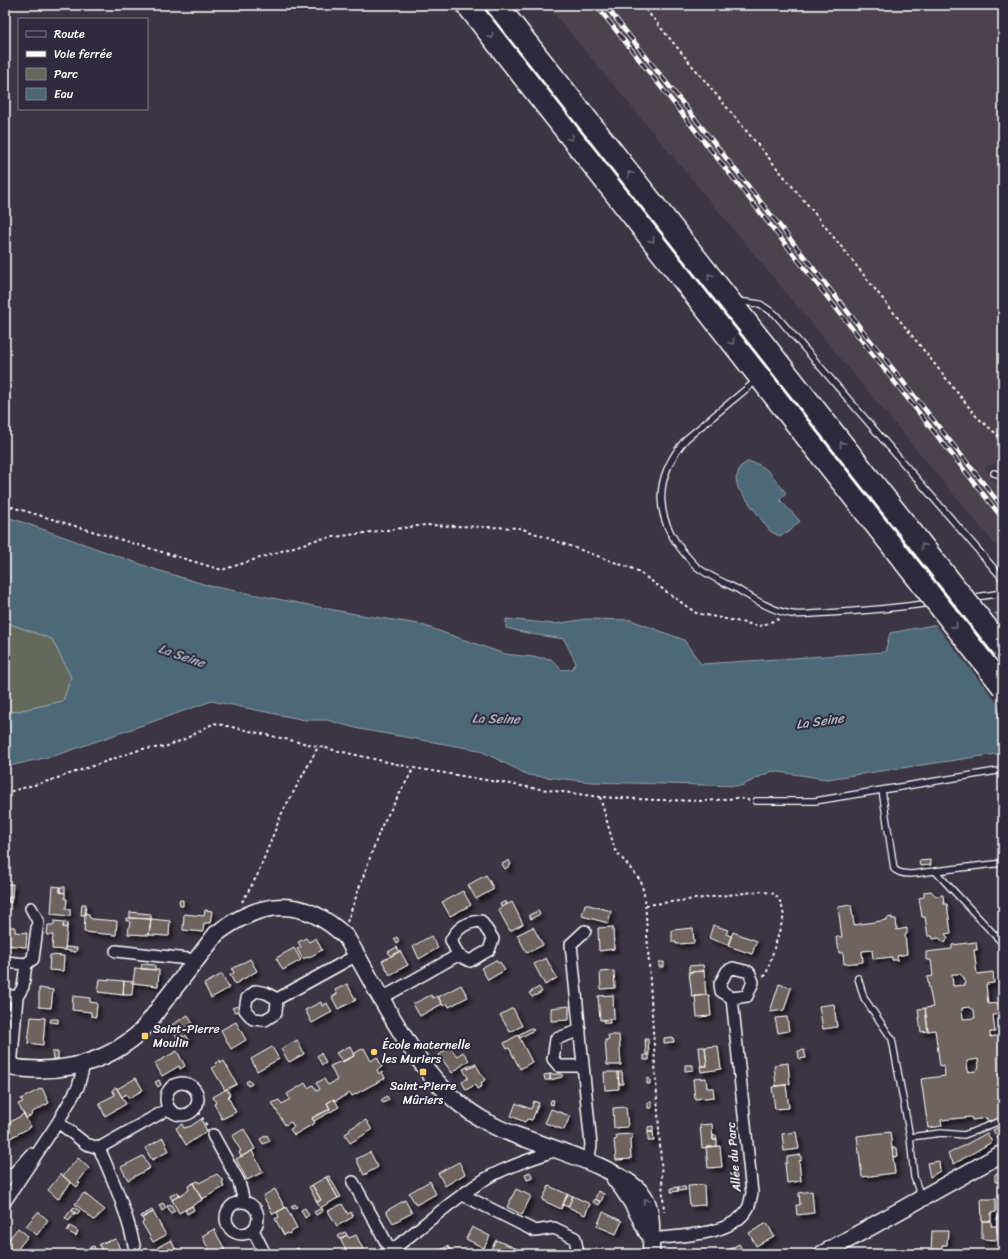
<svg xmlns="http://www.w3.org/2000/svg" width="1008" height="1259" viewBox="0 0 1008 1259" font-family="Sriracha,sans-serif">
	<defs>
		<filter id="shadow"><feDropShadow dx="3.5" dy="3.5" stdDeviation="2" flood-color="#0009"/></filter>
	</defs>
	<rect width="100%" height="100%" fill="#3c3544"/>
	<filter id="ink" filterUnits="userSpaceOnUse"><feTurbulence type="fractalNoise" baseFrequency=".025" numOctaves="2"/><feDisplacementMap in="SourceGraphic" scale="8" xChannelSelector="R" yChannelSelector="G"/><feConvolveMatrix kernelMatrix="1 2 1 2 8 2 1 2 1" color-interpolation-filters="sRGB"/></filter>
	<g filter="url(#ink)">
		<!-- built -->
		<path fill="#4b434c" d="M547 5H1003V458L985 468 1003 493V554Z"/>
		<!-- green -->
		<path fill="#65695b" stroke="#b2b4ad" d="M5 622 52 639 71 677 63 701 5 714Z"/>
		<!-- water -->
		<path fill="#4e6876" stroke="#95a4ad" d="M747 462C766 462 774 479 786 493L780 500 800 521 789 532 779 536 770 531 738 488 736 479 740 467Z
			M5 516 157 570 210 586 355 614 419 624 505 654 551 659 562 670 572 669 576 663 564 639 531 634 506 628V619L555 624 586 619 631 620 684 640 701 664 885 652 890 633 1003 612V753L827 779 772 771 741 786 592 782 528 775 479 750 359 729 327 720H305L212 701 57 755 5 767V714L63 701 71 677 52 639 5 622Z"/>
		<!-- pier -->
		<path fill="#3c3544" d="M993 612 1003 625V710L934 623Z"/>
		<!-- building -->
		<path fill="#6e635e" stroke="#fff" fill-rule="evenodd" filter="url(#shadow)" d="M509 860 511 865 505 869 502 864Z
			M930 860 931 865 920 866 919 861Z
			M486 875 494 889 476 899 468 885Z
			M5 884H13L12 897H9L8 902H5Z
			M53 886 60 887V892L65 893V899H67L66 909H70V916L51 914Z
			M60 887H65V893L60 892Z
			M463 891 471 905 450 916 442 902Z
			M931 891 936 896 943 895 944 904H947L951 933 945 934 948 938 945 943 939 938 933 939 932 936H928L925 917H922L919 898 924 897V892Z
			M9 897H12L11 903 8 902Z
			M179 900H183V906H180Z
			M506 901 507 904 502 907 500 904Z
			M512 902 523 924 510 931 498 909Z
			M82 904H86L85 915H81Z
			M585 904 611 911 608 923 582 916Z
			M851 905 854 925 887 920V918L892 917V919H896L897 930 907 928V934L905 935 907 954 897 956 898 960H892V957L873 959 872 950 862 951 863 962 844 964 843 953H839L838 944H837L836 937H842L838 907Z
			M205 910 212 911 210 923H204L203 932 183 930 184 914 204 916Z
			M538 911 540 914 531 919 529 915Z
			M130 912 151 914V919L130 918Z
			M85 913 89 914V917L92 919 117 921 116 935 84 932Z
			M127 918 151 919 149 935 128 934 130 921H126Z
			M151 919 170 921 169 936 149 935Z
			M54 921 64 922 63 927 67 928 65 950 52 949 53 935H47L48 925H54Z
			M64 922 68 923 67 928 63 927Z
			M713 925 728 930 726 934 731 936 728 945 709 938Z
			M5 927H15V932L27 933 26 947 5 945Z
			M533 927 543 945 527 953 517 935Z
			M613 927 614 949 599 951 598 928Z
			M693 928 694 943 676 944V942H672V930Z
			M733 932 757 941 752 954 728 946Z
			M431 936 438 948 419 959 413 946Z
			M397 937 399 942 397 944 394 939Z
			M306 938 309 942 316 938 322 950 308 958 307 957 303 959 297 949 301 947 298 942Z
			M976 942 977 950H974L977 974 993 972 994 983 986 984 988 1004 1000 1003 1001 1014 993 1015 995 1032H990V1037L1003 1035V1101H999L1002 1119 987 1121V1118L972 1120 971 1117 941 1120 942 1126 928 1128 921 1079 945 1076 944 1065 940 1066 935 1030 928 1031 925 1008 933 1007 927 977 933 976 931 960H926V952L952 949V945ZM952 974H960L964 978 965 985 953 986ZM969 1007 974 1010 975 1018 963 1019 962 1008ZM978 1059 979 1067 976 1071 968 1072 967 1061Z
			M65 947 77 948 76 952 65 950Z
			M397 947 399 952 391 956 388 952Z
			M294 948 301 960 283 970 276 958Z
			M400 951 408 965 390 975 382 961Z
			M50 955 64 956 63 971 49 970Z
			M546 958 557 978 545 985 534 964Z
			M250 959 257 971 235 984 230 975 234 973 232 969Z
			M496 960 498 963 500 962 505 970 488 980 481 968Z
			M659 962H664V967H659Z
			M142 964 155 965V970L141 969Z
			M703 965 704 971 689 972V966Z
			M135 968 159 970 158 986 133 983Z
			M614 971 615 988 601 989 600 972Z
			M704 971 706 995 692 997 689 972Z
			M222 974 229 988 211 998 204 984Z
			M100 979 124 981 123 995 98 992Z
			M124 981 133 982 132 995H123Z
			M347 984 356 1000 338 1009 332 997 337 994 335 990Z
			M779 984 791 988 784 1010 770 1012Z
			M461 985 468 997 449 1007 447 1003 443 1006 438 997Z
			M539 987 542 992 532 997 529 993Z
			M39 988 53 990 51 1008 39 1007Z
			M431 995 433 998 438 996 442 1004 420 1016 413 1004Z
			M613 995 614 1019 600 1020 598 996Z
			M709 995 711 1016 697 1017 695 996Z
			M73 996 90 998V1002L97 1003 96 1017 91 1016V1012L72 1010Z
			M321 1002 322 1006 327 1003 332 1012 312 1023 305 1010Z
			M834 1004 837 1027 823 1029 819 1006Z
			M237 1006 240 1010 235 1012 232 1008Z
			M569 1006V1020L551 1021V1008Z
			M513 1008 522 1026 510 1032 500 1015Z
			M925 1008 928 1031 921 1032 918 1009Z
			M188 1015 194 1027 181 1034 183 1037 186 1035 189 1040 181 1045 170 1026Z
			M31 1017 45 1018 43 1045 28 1043Z
			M787 1017 789 1031 778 1033 775 1018Z
			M51 1019H58V1023L50 1022Z
			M609 1019 610 1023H604L603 1020Z
			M236 1022 246 1040 231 1049 221 1030Z
			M531 1028 534 1030 520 1038 518 1035Z
			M518 1035 532 1062 520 1069 509 1048 507 1049 504 1043Z
			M608 1035H619L621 1065H607L605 1040H609Z
			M673 1037 674 1042 664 1043V1038Z
			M645 1039H648L649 1054H646Z
			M297 1040 304 1054 289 1062 281 1049Z
			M350 1046 354 1056 343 1062 336 1053Z
			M718 1046 721 1069 701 1072 700 1066H707L705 1047Z
			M272 1047 279 1059 257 1071 251 1059Z
			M450 1047 457 1056 463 1052 469 1060 452 1073 439 1055Z
			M699 1047H705L707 1066H701Z
			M364 1048 371 1061 377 1057 382 1067 377 1070 379 1074 382 1072 385 1078 352 1096 350 1093 335 1101 334 1099 327 1103 330 1109 312 1118 315 1123 294 1135 290 1129 294 1127 291 1122 285 1125 272 1103 279 1100 282 1104 290 1099 287 1094 305 1083 308 1088 313 1085 317 1091 320 1089 316 1083 324 1079 328 1085 337 1080 330 1066 354 1056 353 1054Z
			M804 1050 806 1058 799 1059 798 1051Z
			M177 1051 185 1066 180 1069 179 1066 162 1076 155 1063Z
			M52 1052H58V1059H53Z
			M321 1053 326 1063 322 1065 317 1056Z
			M644 1055H649V1060H644Z
			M220 1060 221 1063 224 1061 237 1084 225 1090 212 1068 216 1066 215 1063Z
			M475 1063 476 1065 468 1069 467 1067Z
			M788 1063 790 1084 776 1086 774 1065Z
			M476 1065 485 1080 481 1083 482 1086 477 1089 475 1085 466 1090 462 1082 468 1078 463 1069 467 1067 468 1069Z
			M685 1065H693V1070L685 1071Z
			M604 1072H618L619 1089 605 1090Z
			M618 1072H622L623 1084H619Z
			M550 1074V1080H545L544 1075Z
			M550 1074H562V1077L550 1080Z
			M136 1078 143 1090 129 1098 126 1094 122 1097 117 1089Z
			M647 1078 650 1079V1084H647Z
			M706 1078 707 1088H713L714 1097 695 1099 693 1079Z
			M159 1080 161 1085 158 1087 155 1082Z
			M249 1080 252 1084 248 1086 246 1082Z
			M786 1085 789 1108 775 1109 772 1087Z
			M116 1087 126 1104 105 1116 99 1103 115 1095 112 1090Z
			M42 1088 49 1103 31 1113 32 1115 26 1118 18 1104 23 1102 21 1099Z
			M227 1089 230 1095 228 1097 236 1112 222 1119 214 1104 216 1103 213 1097Z
			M387 1096 389 1100 383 1103 381 1100Z
			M334 1099 339 1107 314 1121 312 1118 330 1109 327 1103Z
			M551 1100H554L553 1105 550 1104Z
			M534 1101 539 1103 532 1120 527 1119 525 1122 511 1116 516 1103 531 1109Z
			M999 1101H1003V1110L1001 1111Z
			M648 1102H652V1108H648Z
			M626 1107 628 1127 614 1128 613 1108Z
			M551 1109 570 1116 564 1130 545 1123Z
			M24 1114 31 1127 8 1139 5 1134V1125Z
			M201 1119 207 1131 186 1145 176 1128 182 1124 184 1128 191 1126Z
			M366 1120 372 1130 350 1143 345 1134 350 1131 349 1129Z
			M712 1124 713 1140H717V1146L702 1148 700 1125Z
			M1003 1125V1136L998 1139 993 1130Z
			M653 1126V1132H648V1127Z
			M244 1129 255 1149 241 1157 239 1152 241 1151 232 1136Z
			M648 1132H653L654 1141H648Z
			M796 1132 799 1149 784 1151 782 1134Z
			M890 1132 895 1173 862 1177 857 1136Z
			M987 1133 992 1142 954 1164 948 1154Z
			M632 1134V1138L630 1139 631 1159 616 1160 614 1140 617 1139 616 1135Z
			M267 1135 270 1141 263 1144 260 1139Z
			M716 1135 717 1140H713V1136Z
			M163 1138 169 1151 152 1160 145 1148Z
			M720 1146 722 1167 708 1168 706 1147Z
			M892 1148H897L898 1156 894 1157Z
			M252 1151 263 1172 247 1180 236 1159Z
			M370 1152 378 1167 364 1175 356 1159Z
			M801 1155V1161H799L801 1181 787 1183 785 1163H787V1157Z
			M143 1156 150 1168 128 1180 121 1167Z
			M78 1158 89 1168 78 1182 80 1183 77 1187 63 1176Z
			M939 1161 940 1171 930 1177 927 1163Z
			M459 1162 465 1174 445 1186 438 1173Z
			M530 1172 533 1178 527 1180 525 1174Z
			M1001 1173 1002 1182H995V1174Z
			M61 1174 71 1183 58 1199 48 1190Z
			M217 1174 224 1181 222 1182 224 1187 202 1199 193 1183 198 1181 199 1183Z
			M329 1176 341 1197 338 1198 326 1177Z
			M326 1177 338 1198 320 1208 317 1202 321 1200 312 1185Z
			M430 1181 436 1194 416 1205 409 1193Z
			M193 1183 202 1200 179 1213 172 1200 189 1190 188 1186Z
			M312 1185 321 1200 317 1202 309 1187Z
			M704 1185 705 1205 690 1206 688 1186Z
			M549 1186 567 1194 561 1209 542 1200Z
			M678 1187H685L686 1190 678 1191Z
			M678 1187V1191L671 1192V1188Z
			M275 1189 285 1208 273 1214 263 1196Z
			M516 1189 531 1196 522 1215 507 1207Z
			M598 1191 604 1194 601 1202 595 1199Z
			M812 1191 814 1213 797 1215 796 1205H800L799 1193Z
			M178 1192 180 1195 172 1200 170 1196Z
			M84 1193 105 1210 94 1220 75 1204Z
			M568 1194 573 1196 568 1207 563 1205Z
			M573 1196 590 1204 585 1215 568 1207Z
			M595 1199 601 1202 599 1205 593 1202Z
			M981 1199H996V1212L991 1213V1221H982Z
			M405 1200 412 1213 393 1223 386 1211Z
			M163 1203 166 1208 162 1211 159 1205Z
			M171 1204 175 1211 171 1213 167 1206Z
			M295 1204 297 1207 293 1209 291 1206Z
			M342 1204 348 1214 351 1212 353 1217 337 1226 328 1211Z
			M192 1206 194 1210 187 1214 185 1210Z
			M74 1207 80 1211 77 1214 71 1210Z
			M286 1207 297 1228 289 1234 288 1233 284 1235 275 1219 279 1217 277 1212Z
			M305 1208 309 1215 305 1218 301 1210Z
			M322 1208 323 1211 316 1215 314 1212Z
			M71 1210 75 1213 69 1221 65 1218Z
			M152 1210 153 1212 142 1218 141 1216Z
			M38 1212 48 1220 37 1235 26 1226Z
			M153 1212 166 1235 153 1242 142 1223 144 1222 142 1218Z
			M603 1212 622 1221 616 1234 597 1226Z
			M982 1221H991V1226H997V1240L982 1239Z
			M767 1223 774 1236 756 1246 749 1233Z
			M70 1226 78 1231 76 1236 67 1231Z
			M472 1227 490 1236 484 1248 466 1239Z
			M18 1228 28 1236 14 1254H11L5 1250V1244Z
			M214 1229 225 1250 216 1254H211L202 1236Z
			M932 1231H948L947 1245H942V1253H931Z
			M345 1232 347 1235 340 1239 338 1236Z
			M347 1235 349 1238 356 1235 364 1251 358 1254H348L340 1239Z
			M116 1239 121 1252 103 1254 99 1244Z
			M171 1240 178 1254H162L158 1247Z
			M496 1240 520 1250 518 1254H496L490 1251Z
			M739 1244 745 1254H721Z
			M94 1246 96 1252 92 1253 90 1247Z
			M448 1246 453 1254H433Z
			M298 1248 301 1254H286Z
			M76 1250 77 1254H64Z"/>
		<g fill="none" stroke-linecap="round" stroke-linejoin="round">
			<defs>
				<path id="lane" d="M737 301 760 304 775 314 1003 579
					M757 380 686 439C649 483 655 525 695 565 704 574 725 583 737 589 752 598 774 612 792 614 803 616 817 613 828 613 863 611 896 608 931 603
					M994 473 1003 476
					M969 598 1003 593
					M882 790 894 869C904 878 922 872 935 871
					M756 801H815L1003 770
					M1003 863 935 871 1003 944
					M858 978 864 998 892 1039 910 1137
					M921 1197 914 1177 910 1137 941 1133 964 1135 1003 1120"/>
				<path id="street" d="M481 921 493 939 489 950 470 961 458 955 451 940C458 927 467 922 481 921Z
					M585 931 571 944 591 1145 588 1162
					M116 951 197 960
					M5 962 26 964
					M256 991 266 993 277 999 276 1013 265 1020 253 1019 245 1010 247 998Z
					M5 995 17 997
					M382 998 458 955
					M277 999 357 955
					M580 1030 556 1039 553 1059 559 1066H583
					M11 1068 17 997 23 987 26 964 33 959 38 921 31 908
					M166 1099a16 16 0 1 1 32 0a16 16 0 1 1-32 0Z
					M58 1122 86 1144 99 1148C115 1184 128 1215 136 1254
					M213 1135 239 1182 244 1202
					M99 1148 168 1109
					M5 1180 16 1171 31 1154
					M353 1182 391 1251
					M463 1195 535 1231 554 1228 575 1238 578 1254
					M5 1202 58 1122 78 1087 84 1065
					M226 1218a16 16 0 1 1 32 0a16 16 0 1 1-32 0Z
					M1003 1221V1228
					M253 1230 265 1254
					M651 1239C681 1235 731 1237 748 1208 750 1204 751 1197 752 1193L732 998 721 991 720 984 727 971 733 968 749 972 753 982 747 996 732 998
					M387 1254C420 1229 451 1200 487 1178 508 1166 534 1158 557 1150"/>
				<path id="secondary" d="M5 1066C49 1075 96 1067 132 1039 144 1031 153 1016 162 1004 180 981 198 958 216 934 262 899 303 896 346 937 378 989 412 1066 460 1104 476 1117 496 1128 515 1135 545 1146 634 1172 646 1200 653 1216 651 1237 651 1254
					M615 1179C629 1195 638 1212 647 1232
					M822 1254 1003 1153"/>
				<path id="highway" d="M467 5 922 584
					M497 5 947 577"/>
			</defs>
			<!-- lane casing -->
			<use href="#lane" stroke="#fff" stroke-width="8"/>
			<!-- street casing -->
			<use href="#street" stroke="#fff" stroke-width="14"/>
			<!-- secondary casing -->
			<use href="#secondary" stroke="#fff" stroke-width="19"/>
			<!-- highway casing -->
			<use href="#highway" stroke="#fff" stroke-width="24"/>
			<!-- path -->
			<path stroke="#fff" stroke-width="2" stroke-dasharray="3 3" stroke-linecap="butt" d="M642 5 816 215 976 416 1003 440
				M5 505 222 570 319 539 425 525 520 528 636 570 696 613 760 626 779 619
				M5 793 52 780 142 749 165 747 187 738 214 723 414 768 533 788 600 797 657 800 705 801 737 798 749 800
				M600 797 615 850 641 881 645 899 664 1212
				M242 902 257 876 281 815 318 747
				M646 905 761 891 775 894 781 903 784 916 766 975 762 977
				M347 922 381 827 414 768
				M196 1107 207 1126
				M804 1254 809 1251"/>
			<!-- lane -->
			<use href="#lane" stroke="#2f2a3d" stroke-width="5.5"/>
			<!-- street -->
			<use href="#street" stroke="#2f2a3d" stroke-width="11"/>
			<!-- secondary -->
			<use href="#secondary" stroke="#2f2a3d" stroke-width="16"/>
			<!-- highway -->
			<use href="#highway" stroke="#2f2a3d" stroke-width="21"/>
			<defs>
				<path id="rail" d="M596 5 1003 519
					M605 5 1003 508"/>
			</defs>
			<!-- rail casing -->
			<use href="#rail" stroke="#fff" stroke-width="4.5"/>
			<!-- rail -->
			<use href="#rail" stroke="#2f2a3d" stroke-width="3" stroke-dasharray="9" stroke-linecap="butt"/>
			<defs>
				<path id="highway-bridge" d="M947 577 1003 648
					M922 584 1003 687"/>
			</defs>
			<!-- highway-bridge casing -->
			<use href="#highway-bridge" stroke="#fff" stroke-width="24" stroke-linecap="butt"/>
			<!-- highway-bridge -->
			<use href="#highway-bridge" stroke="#2f2a3d" stroke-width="21"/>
		</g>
		<!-- one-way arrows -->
		<defs><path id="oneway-chevron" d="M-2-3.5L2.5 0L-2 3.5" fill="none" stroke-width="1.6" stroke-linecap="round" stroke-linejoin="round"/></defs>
		<g stroke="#6d6a77">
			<use href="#oneway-chevron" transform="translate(491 36) rotate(52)"/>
			<use href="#oneway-chevron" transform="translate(571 138) rotate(52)"/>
			<use href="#oneway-chevron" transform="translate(630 174) rotate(-128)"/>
			<use href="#oneway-chevron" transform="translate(652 240) rotate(52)"/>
			<use href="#oneway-chevron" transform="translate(710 276) rotate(-128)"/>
			<use href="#oneway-chevron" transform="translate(732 342) rotate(52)"/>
			<use href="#oneway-chevron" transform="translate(842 444) rotate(-128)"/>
			<use href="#oneway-chevron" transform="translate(923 546) rotate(-128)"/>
			<use href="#oneway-chevron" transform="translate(955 626) rotate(52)"/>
			<use href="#oneway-chevron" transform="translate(646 1201) rotate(-115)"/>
		</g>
	</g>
	<!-- markers -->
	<g fill="#ffd166" stroke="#2f2a3d" stroke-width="1.5">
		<rect x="141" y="1032" width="8" height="8" rx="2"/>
		<circle cx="374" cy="1052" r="4"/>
		<rect x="419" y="1068" width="8" height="8" rx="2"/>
	</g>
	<g text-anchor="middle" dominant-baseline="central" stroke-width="4" stroke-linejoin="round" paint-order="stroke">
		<!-- poi labels -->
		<g font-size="12" fill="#fff" stroke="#2f2a3d" text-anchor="start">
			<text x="153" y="1029">Saint-Pierre<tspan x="153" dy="14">Moulin</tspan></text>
			<text x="382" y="1045">École maternelle<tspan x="382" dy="14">les Muriers</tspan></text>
			<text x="423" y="1086" text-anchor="middle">Saint-Pierre<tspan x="423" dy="14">Mûriers</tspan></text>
		</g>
		<!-- street labels -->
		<g font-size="12" fill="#fff" stroke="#2f2a3d">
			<text transform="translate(734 1157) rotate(-95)">Allée du Parc</text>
		</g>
		<!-- water labels -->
		<g font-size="13" font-style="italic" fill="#afbbc1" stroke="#2f2a3d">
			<text transform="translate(182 655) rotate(19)">La Seine</text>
			<text transform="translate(496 718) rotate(1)">La Seine</text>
			<text transform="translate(820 721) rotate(-8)">La Seine</text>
		</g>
	</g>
	<!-- margin -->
	<rect width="1008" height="1259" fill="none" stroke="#2f2a3d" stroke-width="20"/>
	<rect x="10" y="10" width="988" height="1239" fill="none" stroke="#fff" stroke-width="1.5" filter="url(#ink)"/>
	<!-- legend -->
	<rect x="18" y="18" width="130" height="92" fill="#2f2a3d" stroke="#827f8b"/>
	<rect x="26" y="31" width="20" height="6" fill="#2f2a3d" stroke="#827f8b"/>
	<text x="54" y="38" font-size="12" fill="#ffffff">Route</text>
	<rect x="26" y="51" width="20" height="6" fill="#ffffff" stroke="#827f8b"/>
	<text x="54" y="58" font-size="12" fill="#ffffff">Voie ferrée</text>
	<rect x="26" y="68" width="20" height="12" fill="#65695b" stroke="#827f8b"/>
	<text x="54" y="78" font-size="12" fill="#ffffff">Parc</text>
	<rect x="26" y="88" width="20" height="12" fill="#4e6876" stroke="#827f8b"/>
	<text x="54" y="98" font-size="12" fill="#ffffff">Eau</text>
</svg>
